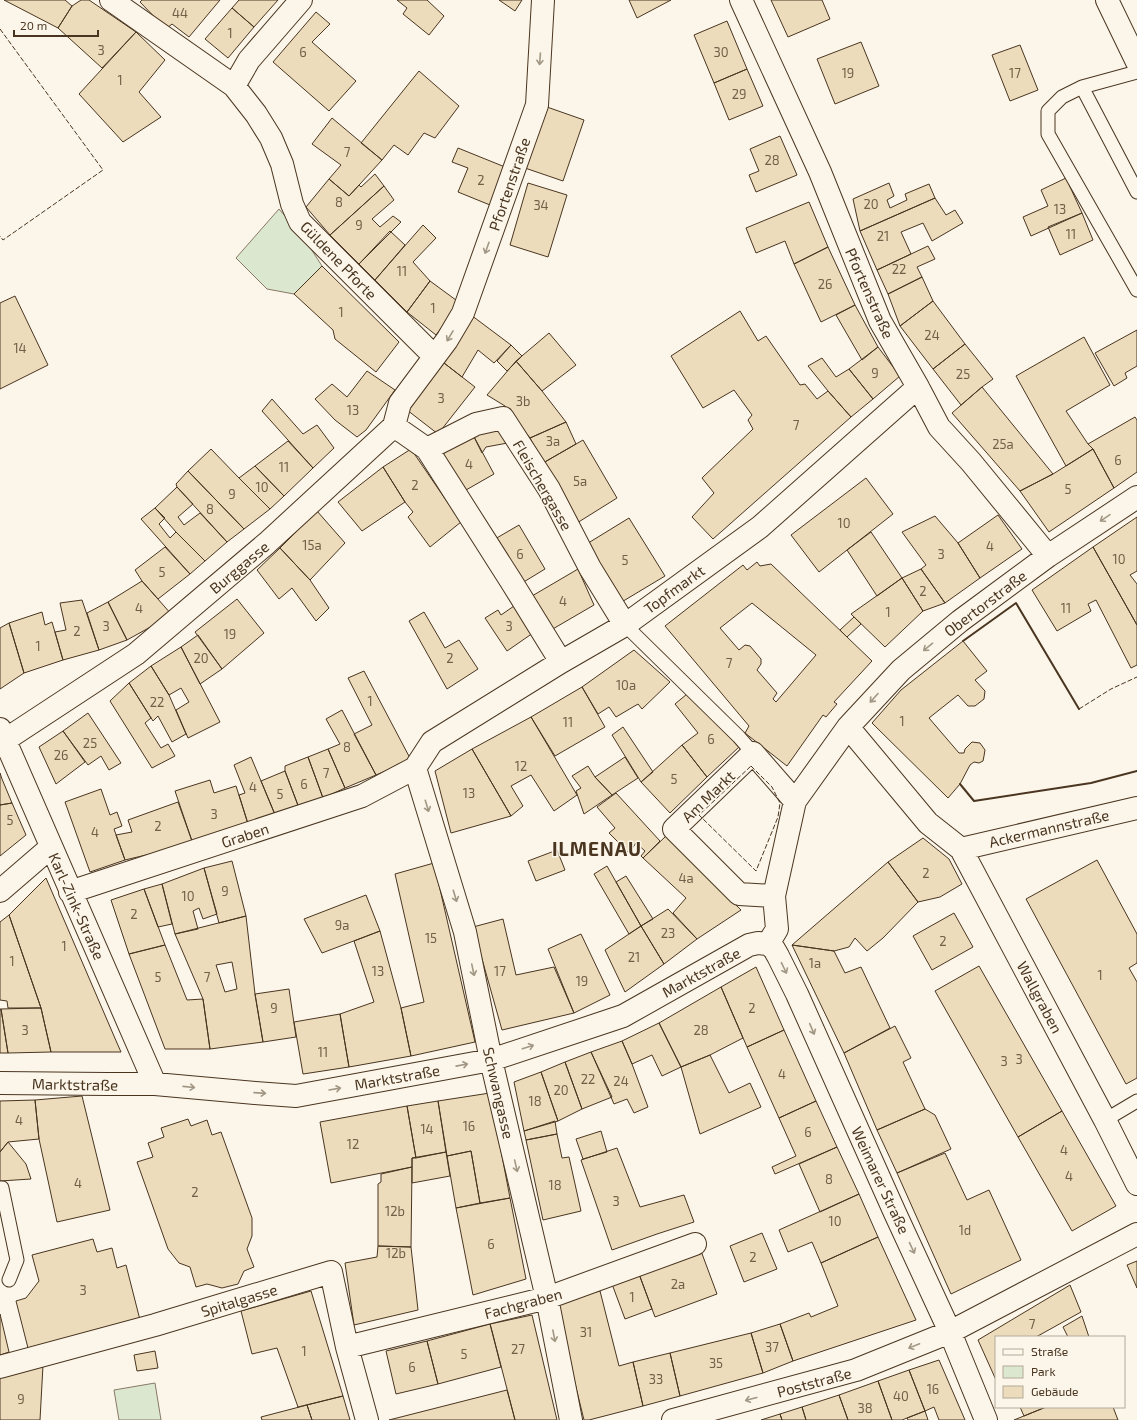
<svg xmlns="http://www.w3.org/2000/svg" width="1137" height="1420" viewBox="0 0 1137 1420" font-family="'Exo 2',sans-serif">
	<rect width="100%" height="100%" fill="#fbf6e9"/>
	<!-- green -->
	<path fill="#dce7d0" stroke="#887966" d="M279 209 304 238 322 266 294 294 267 289 236 258Z
		M155 1383 161 1420H119L114 1390Z"/>
	<!-- building -->
	<path fill="#ecdcbc" stroke="#4a3520" fill-rule="evenodd" d="M4 0H65L72 6 58 28Z
		M81 0H89L136 32 102 68 58 28 72 6Z
		M142 0H220L189 37 172 24 166 29 140 2Z
		M239 0H278L254 27 232 8Z
		M397 0H427L444 16 429 35 403 14 407 8Z
		M499 0H522L515 11Z
		M629 0H671L637 18Z
		M771 0H822L830 19 788 37Z
		M232 8 254 27 228 58 205 39Z
		M316 12 330 24 312 42 356 81 329 111 273 62Z
		M727 21 747 69 714 83 694 35Z
		M136 32 165 60 139 92 161 117 123 142 79 94Z
		M861 42 879 86 835 104 817 59Z
		M1020 45 1038 90 1010 101 992 55Z
		M747 69 763 106 729 120 714 83Z
		M419 71 459 106 435 138 424 133 408 155 394 145 382 160 361 143Z
		M547 107 584 120 563 181 525 168Z
		M332 118 382 160 349 196 329 179 341 165 312 144Z
		M780 136 797 175 756 192 749 175 759 171 750 149Z
		M458 148 505 167 490 205 458 192 468 168 452 162Z
		M375 174 384 186 330 235 306 207 329 179 349 196 359 185 361 187Z
		M1066 178 1082 213 1031 236 1023 217 1048 206 1041 190Z
		M528 183 567 195 548 257 510 245Z
		M889 183 894 196 887 200 890 208 907 200 905 194 929 184 935 198 860 231 853 199Z
		M384 186 394 200 372 219 380 227 393 216 401 222 359 264 330 235Z
		M935 198 946 215 955 210 963 223 932 241 923 223 901 232 911 254 877 270 860 231Z
		M809 202 828 247 794 264 785 241 756 253 746 228Z
		M1082 213 1093 240 1060 255 1048 227Z
		M423 225 436 238 413 262 430 281 407 312 375 280Z
		M390 231 405 245 375 280 359 264Z
		M928 246 935 259 917 267 922 277 888 294 877 270Z
		M828 247 855 305 821 322 794 264Z
		M322 266 399 342 376 372 335 339 333 330 294 294Z
		M922 277 933 301 900 326 888 294Z
		M430 281 460 303 436 335 407 312Z
		M15 296 48 365 0 389V303Z
		M933 301 965 344 933 369 900 326Z
		M855 305 878 347 862 360 836 315Z
		M740 311 758 341 766 336 800 385 805 384 817 399 828 391 851 417 713 539 692 517 714 493 702 478 753 429 748 420 752 415 734 390 703 408 671 356Z
		M471 315 511 345 494 363 478 350 462 377 444 363Z
		M1137 330V366L1125 373 1127 378 1114 386 1095 353Z
		M549 333 576 365 542 391 516 361Z
		M1084 337 1110 385 1066 411 1088 444 1093 449 1066 466 1016 376Z
		M965 344 993 379 982 387 961 405 933 369Z
		M511 345 522 356 507 371 497 361Z
		M878 347 900 376 873 399 849 369Z
		M822 358 836 377 849 369 873 399 851 417 828 391 808 366Z
		M516 361 542 391 566 422 530 438 505 406 487 395Z
		M444 363 475 387 438 434 407 410Z
		M367 371 395 390 366 430 357 437 335 420 315 399 332 384 347 397Z
		M982 387 1053 474 1020 491 952 413Z
		M272 399 303 434 317 425 334 448 313 468 262 411Z
		M1135 417 1137 420V472L1114 488 1093 449 1088 444Z
		M566 422 576 444 543 463 530 438Z
		M503 425 513 442 486 447 482 453 472 433Z
		M472 433 494 474 466 490 443 454Z
		M583 440 617 498 577 523 543 463Z
		M288 441 313 468 284 496 255 466Z
		M211 449 239 478 270 509 244 529 188 471Z
		M411 449 461 522 430 547 408 517 413 512 405 502 383 467Z
		M1093 449 1114 488 1049 532 1020 491 1053 474Z
		M255 466 284 496 270 509 239 478Z
		M383 467 405 502 362 531 338 502Z
		M188 471 244 529 227 542 177 487 176 484Z
		M866 478 893 514 819 572 791 535Z
		M177 487 193 504 178 517 184 525 200 513 227 542 205 561 176 532 155 508Z
		M155 508 165 518 159 524 170 538 176 532 205 561 190 574 141 519Z
		M317 511 345 543 310 580 280 548Z
		M998 515 1022 549 980 578 958 543Z
		M935 516 958 543 980 578 945 603 921 569 926 565 902 532Z
		M1137 517V571L1130 575 1137 584V625L1093 547Z
		M629 518 665 576 620 603 585 545Z
		M519 525 545 569 522 583 495 539Z
		M871 532 902 578 877 596 847 550Z
		M165 547 190 574 158 599 142 581 135 570Z
		M1093 547 1137 625V665L1131 668 1096 600 1088 604 1091 611 1057 631 1032 590Z
		M280 548 310 580 329 608 316 621 292 588 279 599 257 570Z
		M757 562 760 566 771 564 872 661 834 702 837 704 826 717 823 715 787 766 745 733 749 726 665 626 743 565 747 570ZM752 603 816 655 776 702 773 699 777 693 757 670 761 664V659L750 646 745 645 739 650 720 628Z
		M578 569 594 605 551 630 532 596Z
		M921 569 945 603 923 611 902 578Z
		M902 578 923 611 885 647 851 614Z
		M142 581 172 615 127 640 108 602Z
		M237 599 264 633 222 669 195 632Z
		M82 600 99 650 63 660 55 632 66 630 60 603Z
		M108 602 127 640 99 650 87 613Z
		M514 606 533 633 507 651 485 618 498 610 501 615Z
		M42 612 45 625 52 622 63 660 24 673 9 623Z
		M424 612 445 648 459 640 478 669 447 689 409 621Z
		M854 617 861 624 847 637 840 630Z
		M9 623 24 673 0 689V628Z
		M198 635 222 669 200 684 181 647Z
		M963 641 987 671 975 680 985 691 984 699 975 706H968L958 695 929 718 959 753H964L965 749 972 742 980 743 985 750 984 756 983 761 979 763 974 762 970 765 960 784 948 798 872 723 901 690Z
		M181 647 220 722 188 738 176 710 189 702 181 688 169 695 151 666Z
		M634 650 670 682 642 709 638 704 616 717 609 707 598 714 582 687Z
		M151 666 169 695 186 734 172 742 158 716 153 721 129 683Z
		M364 671 411 760 376 775 354 734 372 725 348 678Z
		M129 683 151 718 145 723 161 748 168 744 175 756 152 768 110 701Z
		M582 687 605 727 555 756 531 717Z
		M687 694 739 747 707 777 682 745 698 733 675 704Z
		M342 710 376 775 345 788 328 749 340 744 326 719Z
		M88 713 121 763 109 770 101 756 88 765 63 731Z
		M531 717 577 795 554 811 531 775 511 786 523 806 511 816 472 749Z
		M623 727 653 772 641 782 612 735Z
		M63 731 85 762 56 784 39 747Z
		M682 745 707 777 670 813 641 782Z
		M328 749 345 788 323 798 308 757Z
		M472 749 511 816 451 833 435 771Z
		M251 757 276 817 249 827 239 795 245 793 234 765Z
		M308 757 323 798 299 808 285 771V766Z
		M625 757 638 778 612 795 595 777Z
		M588 766 595 777 612 795 584 814 576 791 581 788 572 776Z
		M285 771 299 808 276 817 261 781Z
		M0 773 2 779 12 803 0 805Z
		M210 780 214 793 236 786 249 827 192 841 175 791Z
		M101 789 110 815 117 812 122 826 114 829 125 860 90 872 65 802Z
		M616 793 660 841 643 858 641 856 645 851 636 843 629 853 609 833 615 828 597 807Z
		M178 802 192 841 163 851 125 860 116 835 132 832 128 820Z
		M12 803 26 835 0 856V805Z
		M666 836 741 910 697 939 673 913 686 898 643 858Z
		M923 838 949 859 962 884 940 897 918 902 888 862Z
		M557 850 565 870 536 881 528 861Z
		M1097 860 1137 934V963L1129 968 1137 982V1078L1126 1084 1026 899Z
		M232 861 246 916 219 923 204 868Z
		M888 862 918 902 883 938 867 951 855 938 849 947 834 951 792 945Z
		M434 863 475 1042 411 1056 401 1008 424 1002 395 874Z
		M607 866 641 926 629 934 594 874Z
		M204 868 217 914 203 919 199 908 193 911 198 929 175 934 162 884Z
		M626 876 653 919 641 926 616 882Z
		M46 878 117 1043 121 1052H51L41 1008 9 915Z
		M162 884 172 924 158 927 144 889Z
		M144 889 165 945 129 954 111 900Z
		M366 895 380 931 322 953 304 919Z
		M668 909 697 939 664 964 641 926Z
		M954 913 973 947 932 970 913 936Z
		M9 915 41 1008H8L7 1001 0 1000V922Z
		M246 916 255 994 263 1042 210 1049 203 999 175 934ZM232 962 237 989 225 992 216 965Z
		M503 919 516 975 554 967 574 1013 502 1030 473 927Z
		M641 926 664 964 625 992 605 950Z
		M380 931 401 1008 411 1056 349 1067 340 1014 374 1002 354 941Z
		M581 934 610 995 574 1013 548 949Z
		M165 945 187 1000 203 999 210 1049H165L129 954Z
		M792 945 834 951 845 973 861 967 890 1028 844 1053Z
		M979 966 1062 1111 1018 1137 935 991Z
		M756 967 784 1030 747 1047 721 987Z
		M721 987 743 1038 710 1055 681 1067 659 1023Z
		M289 989 296 1037 263 1042 255 994Z
		M36 1008H41L51 1052 8 1053 1 1009Z
		M0 1009H1L8 1053H0Z
		M340 1014 349 1067 303 1074 294 1022Z
		M659 1023 681 1067 662 1076 652 1055 632 1064 622 1041Z
		M895 1026 911 1058 903 1062 925 1109 877 1130 844 1053Z
		M784 1030 816 1101 779 1118 747 1047Z
		M622 1041 632 1064 648 1107 634 1113 627 1099 614 1104 591 1052Z
		M591 1052 612 1097 582 1109 565 1062Z
		M710 1055 729 1093 750 1083 761 1107 700 1134 681 1067Z
		M565 1062 582 1109 558 1121 541 1072Z
		M541 1072 558 1121 524 1131 514 1082Z
		M490 1093 510 1198 480 1203 471 1151 447 1156 438 1101Z
		M82 1096 110 1210 57 1222 39 1139 35 1100Z
		M35 1100 39 1139 8 1142 0 1152V1101Z
		M438 1101 446 1152 416 1158 407 1106Z
		M816 1101 837 1147 775 1174 772 1167 796 1156 779 1118Z
		M407 1106 416 1158H412V1167L331 1183 320 1122Z
		M925 1109 935 1115 951 1149 897 1173 877 1130Z
		M1062 1111 1116 1206 1072 1231 1018 1137Z
		M188 1119 191 1126 207 1120 212 1135 221 1132 252 1218V1236L247 1249 254 1267 244 1271 238 1284 222 1288 207 1284 196 1287 190 1267 179 1263 168 1249 137 1162 153 1157 148 1143 164 1137 161 1128Z
		M555 1121 557 1134 526 1140 524 1131Z
		M601 1131 607 1152 583 1159 576 1139Z
		M557 1134 562 1158 569 1157 581 1211 543 1220 526 1140Z
		M8 1142 26 1164 31 1179 0 1181V1152Z
		M837 1147 859 1194 820 1212 799 1164Z
		M617 1148 640 1207 684 1195 694 1222 657 1234 612 1250 581 1160Z
		M471 1151 480 1203 456 1208 447 1156Z
		M446 1152 450 1176 412 1183V1158Z
		M945 1153 967 1200 989 1190 1021 1260 951 1294 897 1173Z
		M412 1167 411 1247 378 1246V1184L381 1182V1174Z
		M859 1194 878 1237 821 1263 812 1242 788 1252 779 1230Z
		M510 1198 526 1279 473 1295 456 1208Z
		M762 1233 777 1269 744 1282 730 1246Z
		M878 1237 916 1320 793 1361 780 1324 809 1313 811 1317 838 1306 821 1263Z
		M93 1239 97 1252 112 1248 117 1268 126 1265 140 1320 28 1348 16 1301 26 1298 39 1281 32 1255Z
		M378 1246 411 1247 418 1310 354 1325 345 1263 377 1257Z
		M701 1251 717 1294 655 1317 639 1274Z
		M1137 1261V1288L1127 1265Z
		M639 1274 652 1309 625 1319 612 1284Z
		M1070 1285 1081 1312 1036 1337H996V1380L978 1340Z
		M311 1291 343 1396 298 1407 277 1348 252 1354 241 1311Z
		M600 1291 619 1366 633 1362 643 1406 589 1420H584L555 1302Z
		M0 1314 9 1352 0 1355Z
		M532 1315 557 1420H515L492 1331 490 1324Z
		M1082 1316 1089 1337H1068L1063 1327Z
		M490 1324 501 1367 438 1384 427 1341Z
		M780 1324 793 1361 763 1373 751 1333Z
		M751 1333 763 1373 680 1396 670 1353Z
		M427 1341 438 1384 396 1394 386 1351Z
		M155 1351 158 1368 137 1371 134 1355Z
		M670 1353 680 1396 643 1406 633 1362Z
		M939 1360 965 1420H939L934 1407 925 1411 909 1370Z
		M43 1365 40 1420H0V1377Z
		M909 1370 925 1411 902 1420H892L878 1381Z
		M878 1381 892 1420H848L839 1395Z
		M507 1390 515 1420H389Z
		M839 1395 848 1420H806L802 1407Z
		M343 1396 350 1420H312L307 1405Z
		M307 1405 312 1420H262L261 1417Z
		M802 1407 806 1420H782L780 1414Z
		M1020 1407H1046L1024 1416Z
		M1046 1407H1113L1118 1420H1014Z
		M925 1411 928 1420H908L907 1418Z
		M780 1414 782 1420H761Z"/>
	<g fill="none" stroke-linecap="round" stroke-linejoin="round">
		<defs>
			<path id="lane" d="M1137 72 1082 87 1062 97 1048 111V134L1137 290
				M1082 87 1137 192
				M625 625 739 737 753 753
				M1105 1120 1137 1101
				M0 1188H2L17 1260 9 1280"/>
			<path id="street" d="M111 0 234 86 256 114 271 138 282 164 292 204 300 222 434 356
				M741 0 820 172 880 321 918 387 939 427 971 462 1048 556
				M234 86 249 60 301 0
				M394 426 427 449 511 581 561 662
				M427 449 476 424 503 418 549 489 590 568 625 625
				M848 727 928 823 961 849 1105 1120 1137 1184
				M0 729 155 1084
				M5 740 136 654 267 543 394 426 400 403 447 340 463 313 537 105 543 0
				M415 768 465 932 491 1060 547 1298 571 1420
				M415 768 432 742 561 662 625 625 760 527 918 387
				M961 849 1137 808
				M0 891 51 847
				M70 892 362 796 415 768
				M774 896 739 894 674 829 753 753 795 801
				M768 944 777 929 774 896 795 801 848 727 901 670 960 621 1048 556 1137 497
				M768 944 774 949 778 956 797 994 895 1213 950 1332 986 1420
				M0 1083 107 1084H155L255 1093 296 1096 372 1082 491 1060 623 1016 749 945 758 943 768 944
				M347 1347 547 1298 695 1244
				M0 1367 155 1325 331 1272 347 1347 367 1420
				M673 1420 856 1370 950 1332 1137 1234"/>
			<path id="secondary" d="M1107 0 1137 62"/>
		</defs>
		<!-- lane casing -->
		<use href="#lane" stroke="#4a3520" stroke-width="15"/>
		<!-- street casing -->
		<use href="#street" stroke="#4a3520" stroke-width="24"/>
		<!-- secondary casing -->
		<use href="#secondary" stroke="#4a3520" stroke-width="24"/>
		<!-- lane -->
		<use href="#lane" stroke="#fbf6e9" stroke-width="13"/>
		<!-- street -->
		<use href="#street" stroke="#fbf6e9" stroke-width="22"/>
		<!-- secondary -->
		<use href="#secondary" stroke="#fbf6e9" stroke-width="22"/>
		<!-- fence -->
		<path stroke="#4a3520" stroke-width="1" stroke-dasharray="5 2" stroke-linecap="butt" d="M0 29 103 170 3 240 0 236
			M1079 709 1111 689 1137 677
			M751 766 772 787 780 803 778 817 756 871 699 815Z"/>
		<!-- wall -->
		<path stroke="#4a3520" stroke-width="2" d="M963 641 1016 603 1079 709
			M960 784 974 801 1091 783 1137 771"/>
	</g>
	<!-- one-way arrows -->
	<defs><path id="oneway-shaft" d="M-6 0H5M1.5-3L5.5 0L1.5 3" fill="none" stroke-width="1.6" stroke-linecap="round" stroke-linejoin="round"/></defs>
	<g stroke="#a29684">
		<use href="#oneway-shaft" transform="translate(540 59) rotate(94)"/>
		<use href="#oneway-shaft" transform="translate(487 248) rotate(109)"/>
		<use href="#oneway-shaft" transform="translate(450 336) rotate(121)"/>
		<use href="#oneway-shaft" transform="translate(1105 518) rotate(146)"/>
		<use href="#oneway-shaft" transform="translate(928 647) rotate(141)"/>
		<use href="#oneway-shaft" transform="translate(874 698) rotate(132)"/>
		<use href="#oneway-shaft" transform="translate(427 806) rotate(73)"/>
		<use href="#oneway-shaft" transform="translate(455 896) rotate(73)"/>
		<use href="#oneway-shaft" transform="translate(784 968) rotate(64)"/>
		<use href="#oneway-shaft" transform="translate(473 970) rotate(78)"/>
		<use href="#oneway-shaft" transform="translate(812 1029) rotate(67)"/>
		<use href="#oneway-shaft" transform="translate(528 1047) rotate(-18)"/>
		<use href="#oneway-shaft" transform="translate(462 1065) rotate(-11)"/>
		<use href="#oneway-shaft" transform="translate(189 1087) rotate(6)"/>
		<use href="#oneway-shaft" transform="translate(335 1089) rotate(-10)"/>
		<use href="#oneway-shaft" transform="translate(260 1093) rotate(4)"/>
		<use href="#oneway-shaft" transform="translate(516 1166) rotate(77)"/>
		<use href="#oneway-shaft" transform="translate(912 1248) rotate(65)"/>
		<use href="#oneway-shaft" transform="translate(554 1336) rotate(79)"/>
		<use href="#oneway-shaft" transform="translate(914 1346) rotate(158)"/>
		<use href="#oneway-shaft" transform="translate(751 1399) rotate(165)"/>
	</g>
	<g text-anchor="middle" dominant-baseline="central" stroke-width="3" stroke-linejoin="round" paint-order="stroke">
		<!-- number labels -->
		<g font-size="13" fill="#725f47">
			<text x="180" y="13">44</text>
			<text x="230" y="33">1</text>
			<text x="101" y="50">3</text>
			<text x="303" y="52">6</text>
			<text x="721" y="52">30</text>
			<text x="848" y="73">19</text>
			<text x="1015" y="73">17</text>
			<text x="120" y="80">1</text>
			<text x="739" y="94">29</text>
			<text x="347" y="152">7</text>
			<text x="772" y="160">28</text>
			<text x="481" y="180">2</text>
			<text x="339" y="202">8</text>
			<text x="871" y="204">20</text>
			<text x="541" y="205">34</text>
			<text x="1060" y="209">13</text>
			<text x="359" y="225">9</text>
			<text x="1071" y="234">11</text>
			<text x="883" y="236">21</text>
			<text x="899" y="269">22</text>
			<text x="402" y="271">11</text>
			<text x="825" y="284">26</text>
			<text x="433" y="308">1</text>
			<text x="341" y="312">1</text>
			<text x="932" y="335">24</text>
			<text x="20" y="348">14</text>
			<text x="875" y="373">9</text>
			<text x="963" y="374">25</text>
			<text x="441" y="398">3</text>
			<text x="523" y="401">3b</text>
			<text x="353" y="410">13</text>
			<text x="796" y="425">7</text>
			<text x="553" y="441">3a</text>
			<text x="1003" y="444">25a</text>
			<text x="1118" y="460">6</text>
			<text x="469" y="464">4</text>
			<text x="284" y="467">11</text>
			<text x="580" y="481">5a</text>
			<text x="415" y="485">2</text>
			<text x="262" y="487">10</text>
			<text x="1068" y="489">5</text>
			<text x="232" y="494">9</text>
			<text x="210" y="509">8</text>
			<text x="844" y="523">10</text>
			<text x="312" y="545">15a</text>
			<text x="990" y="546">4</text>
			<text x="520" y="554">6</text>
			<text x="941" y="554">3</text>
			<text x="1119" y="559">10</text>
			<text x="625" y="560">5</text>
			<text x="162" y="572">5</text>
			<text x="923" y="591">2</text>
			<text x="563" y="601">4</text>
			<text x="139" y="608">4</text>
			<text x="1066" y="608">11</text>
			<text x="888" y="612">1</text>
			<text x="106" y="626">3</text>
			<text x="509" y="626">3</text>
			<text x="77" y="631">2</text>
			<text x="230" y="634">19</text>
			<text x="38" y="646">1</text>
			<text x="201" y="658">20</text>
			<text x="450" y="658">2</text>
			<text x="729" y="663">7</text>
			<text x="626" y="685">10a</text>
			<text x="370" y="701">1</text>
			<text x="157" y="702">22</text>
			<text x="902" y="721">1</text>
			<text x="568" y="722">11</text>
			<text x="711" y="739">6</text>
			<text x="90" y="743">25</text>
			<text x="347" y="747">8</text>
			<text x="61" y="755">26</text>
			<text x="521" y="766">12</text>
			<text x="326" y="773">7</text>
			<text x="674" y="779">5</text>
			<text x="304" y="784">6</text>
			<text x="253" y="787">4</text>
			<text x="469" y="793">13</text>
			<text x="280" y="794">5</text>
			<text x="214" y="814">3</text>
			<text x="10" y="820">5</text>
			<text x="158" y="826">2</text>
			<text x="95" y="832">4</text>
			<text x="926" y="873">2</text>
			<text x="686" y="878">4a</text>
			<text x="225" y="891">9</text>
			<text x="188" y="896">10</text>
			<text x="134" y="914">2</text>
			<text x="342" y="925">9a</text>
			<text x="668" y="933">23</text>
			<text x="431" y="938">15</text>
			<text x="943" y="941">2</text>
			<text x="64" y="946">1</text>
			<text x="634" y="957">21</text>
			<text x="12" y="961">1</text>
			<text x="815" y="963">1a</text>
			<text x="378" y="971">13</text>
			<text x="500" y="971">17</text>
			<text x="1100" y="975">1</text>
			<text x="158" y="977">5</text>
			<text x="207" y="977">7</text>
			<text x="582" y="981">19</text>
			<text x="274" y="1008">9</text>
			<text x="752" y="1008">2</text>
			<text x="25" y="1030">3</text>
			<text x="701" y="1030">28</text>
			<text x="323" y="1052">11</text>
			<text x="1019" y="1059">3</text>
			<text x="1004" y="1061">3</text>
			<text x="782" y="1074">4</text>
			<text x="588" y="1079">22</text>
			<text x="621" y="1081">24</text>
			<text x="561" y="1090">20</text>
			<text x="535" y="1101">18</text>
			<text x="19" y="1120">4</text>
			<text x="469" y="1126">16</text>
			<text x="427" y="1129">14</text>
			<text x="808" y="1132">6</text>
			<text x="353" y="1144">12</text>
			<text x="1064" y="1150">4</text>
			<text x="1069" y="1176">4</text>
			<text x="829" y="1179">8</text>
			<text x="78" y="1183">4</text>
			<text x="555" y="1185">18</text>
			<text x="195" y="1192">2</text>
			<text x="616" y="1201">3</text>
			<text x="395" y="1211">12b</text>
			<text x="835" y="1221">10</text>
			<text x="965" y="1230">1d</text>
			<text x="491" y="1244">6</text>
			<text x="396" y="1253">12b</text>
			<text x="753" y="1257">2</text>
			<text x="678" y="1284">2a</text>
			<text x="83" y="1290">3</text>
			<text x="632" y="1297">1</text>
			<text x="1032" y="1324">7</text>
			<text x="586" y="1332">31</text>
			<text x="772" y="1347">37</text>
			<text x="518" y="1349">27</text>
			<text x="304" y="1351">1</text>
			<text x="464" y="1354">5</text>
			<text x="716" y="1363">35</text>
			<text x="412" y="1367">6</text>
			<text x="656" y="1379">33</text>
			<text x="933" y="1389">16</text>
			<text x="901" y="1396">40</text>
			<text x="21" y="1399">9</text>
			<text x="865" y="1408">38</text>
		</g>
		<!-- street labels -->
		<g font-size="15" fill="#4a3520" stroke="#fbf6e9">
			<text transform="translate(509 184) rotate(-71)">Pfortenstraße</text>
			<text transform="translate(339 260) rotate(46)">Güldene Pforte</text>
			<text transform="translate(870 293) rotate(66)">Pfortenstraße</text>
			<text transform="translate(543 485) rotate(60)">Fleischergasse</text>
			<text transform="translate(239 567) rotate(-40)">Burggasse</text>
			<text transform="translate(674 589) rotate(-36)">Topfmarkt</text>
			<text transform="translate(985 603) rotate(-37)">Obertorstraße</text>
			<text transform="translate(708 796) rotate(-44)">Am Markt</text>
			<text transform="translate(1049 828) rotate(-13)">Ackermannstraße</text>
			<text transform="translate(245 835) rotate(-18)">Graben</text>
			<text transform="translate(77 906) rotate(66)">Karl-Zink-Straße</text>
			<text transform="translate(701 972) rotate(-29)">Marktstraße</text>
			<text transform="translate(1040 997) rotate(62)">Wallgraben</text>
			<text transform="translate(397 1077) rotate(-10)">Marktstraße</text>
			<text transform="translate(75 1084) rotate(1)">Marktstraße</text>
			<text transform="translate(499 1093) rotate(77)">Schwangasse</text>
			<text transform="translate(881 1180) rotate(65)">Weimarer Straße</text>
			<text transform="translate(239 1300) rotate(-17)">Spitalgasse</text>
			<text transform="translate(523 1303) rotate(-15)">Fachgraben</text>
			<text transform="translate(814 1382) rotate(-15)">Poststraße</text>
		</g>
		<!-- district labels -->
		<g font-size="19" font-weight="bold" letter-spacing="1" fill="#4a3520" stroke="#fbf6e9">
			<text x="597" y="848">ILMENAU</text>
		</g>
	</g>
	<!-- legend -->
	<rect x="995" y="1336" width="130" height="72" fill="#fbf6e9" stroke="#b4a999"/>
	<rect x="1003" y="1349" width="20" height="6" fill="#fbf6e9" stroke="#b4a999"/>
	<text x="1031" y="1356" font-size="12" fill="#4a3520">Straße</text>
	<rect x="1003" y="1366" width="20" height="12" fill="#dce7d0" stroke="#b4a999"/>
	<text x="1031" y="1376" font-size="12" fill="#4a3520">Park</text>
	<rect x="1003" y="1386" width="20" height="12" fill="#ecdcbc" stroke="#b4a999"/>
	<text x="1031" y="1396" font-size="12" fill="#4a3520">Gebäude</text>
	<!-- scale -->
	<path d="M14 30v6h84v-6" fill="none" stroke="#4a3520" stroke-width="2"/>
	<text x="20" y="30" font-size="12" fill="#4a3520" stroke="#fbf6e9" stroke-width="3" paint-order="stroke">20 m</text>
</svg>
